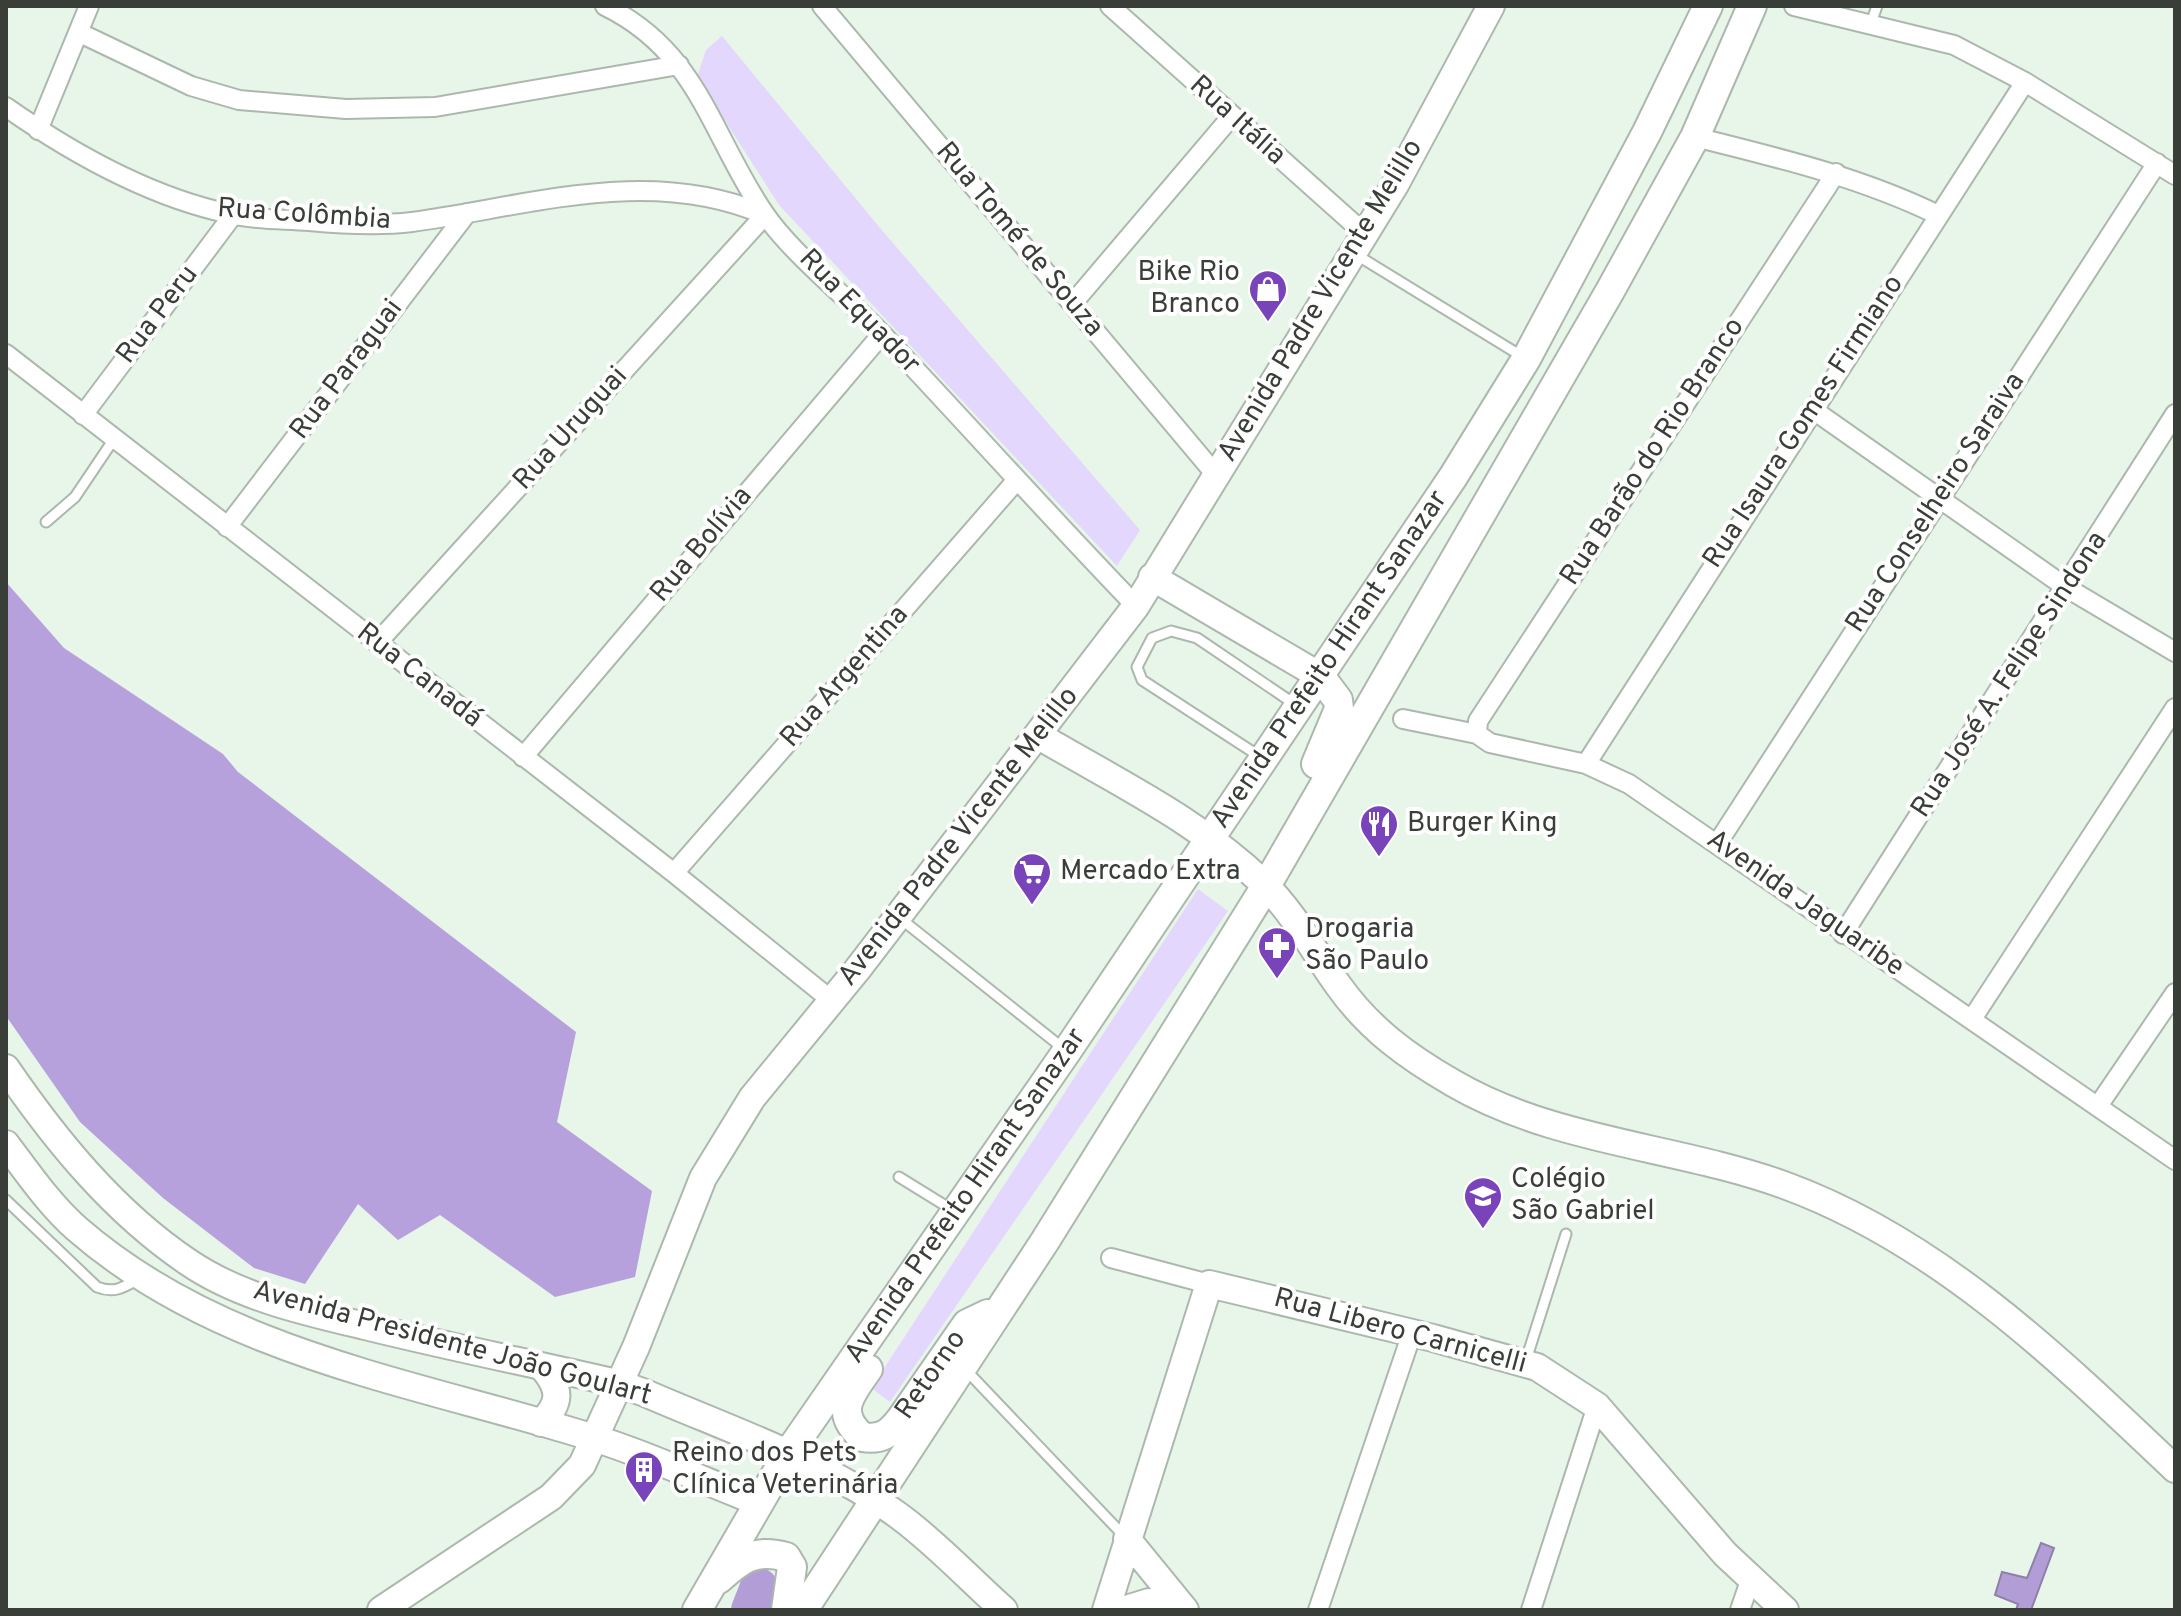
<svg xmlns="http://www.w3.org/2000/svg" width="2181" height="1616" viewBox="0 0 2181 1616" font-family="Overpass,sans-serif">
	<rect width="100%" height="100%" fill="#e8f5e9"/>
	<!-- green -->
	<path fill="#e4d7fd" d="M722 36 880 228 1140 530 1117 566 779 205 697 77 706 50Z
		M1198 889 1228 911 890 1402 871 1388Z"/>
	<!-- forest -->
	<path fill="#b7a1dc" d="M6 582 64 648 223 754 238 772 576 1032 557 1122 652 1191 635 1277 555 1297 440 1215 398 1240 358 1204 305 1284 254 1268 163 1198 80 1122 6 1016Z"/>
	<!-- water -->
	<path fill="#b29dd7" stroke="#8e80a8" stroke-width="2" d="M2041 1543 2054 1548 2031 1610H2016L2018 1604 1995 1595 2002 1572 2027 1578Z"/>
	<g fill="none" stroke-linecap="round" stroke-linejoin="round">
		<!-- river -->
		<path stroke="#b29dd7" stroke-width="38" d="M750 1610 759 1587"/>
		<defs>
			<path id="lane" d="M1871 23 1877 6
				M1355 254 1523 357
				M46 522 75 497 114 439
				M1259 756 1142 680 1137 667 1152 638 1171 631 1197 638 1296 705
				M901 919 1064 1049
				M899 1177 954 1211
				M6 1200 97 1287C115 1294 124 1287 140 1278
				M1526 1360 1566 1234
				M964 1368 1125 1537"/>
			<path id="street" d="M605 6C698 51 711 135 764 213 791 253 848 298 883 335 968 425 1050 517 1136 606
				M822 6 1216 475
				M1110 6 1365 234
				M1794 6 1954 45 2025 82 2175 175
				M80 33 191 86 239 100 346 109 435 107 679 65
				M6 107C73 154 150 197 230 214 255 220 283 219 309 221 342 224 379 226 412 222 529 206 650 165 765 215L377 643
				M38 130 89 6
				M1695 137C1779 158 1860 177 1938 215
				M1073 303 1231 117
				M6 354 674 873 831 1000
				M1812 409 2067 588 2175 652
				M83 415 233 215
				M227 527 467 213
				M1403 719 1477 734 1490 743 1586 764 1629 784 2175 1160
				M1477 734 1478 721 1836 173
				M523 757 882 334
				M1586 764 2025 82
				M1717 844 2157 163
				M674 873 1016 481
				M1843 934 2175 414
				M1972 1019 2175 708
				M2098 1106 2175 993
				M1111 1258 1209 1284
				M1318 1610 1412 1333
				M1531 1610 1597 1406
				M1740 1610 1750 1581"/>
			<path id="secondary" d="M1152 577 1320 676
				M1039 736C1117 782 1199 821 1264 884 1294 913 1314 952 1338 985 1369 1029 1408 1057 1453 1083 1554 1142 1676 1146 1784 1185 1938 1241 2059 1359 2175 1469
				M6 1068C56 1141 114 1212 188 1262 239 1297 306 1312 365 1326 450 1347 535 1364 621 1384L645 1393C730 1430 824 1461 899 1516 936 1543 969 1579 1004 1610
				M6 1144C28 1173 49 1204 76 1228 214 1349 401 1380 571 1431 635 1449 696 1478 758 1502
				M541 1423C561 1403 561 1390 544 1369
				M1127 1539 1185 1610
				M381 1610 551 1497 582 1465 636 1347 703 1178 752 1098 857 970 1136 606 1395 185 1491 6
				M1106 1610 1209 1284 1433 1338 1537 1367 1597 1406 1725 1554 1785 1610
				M1123 1610 1149 1602 1177 1610"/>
			<g id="primary">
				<path d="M1316 764 1339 709 1338 700 1320 676"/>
				<path id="s1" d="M868 1369C850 1395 834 1412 862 1437 882 1440 889 1434 901 1419L967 1324 988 1314"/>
				<path d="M719 1579C741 1559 756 1548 786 1557L792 1567 786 1610"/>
				<path id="s2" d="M697 1610 787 1455 1067 1051 1453 477 1526 359 1647 132 1708 6"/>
				<path d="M803 1610 1045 1241 1266 886 1610 291 1695 137 1752 6"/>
			</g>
		</defs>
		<!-- lane casing -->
		<use href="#lane" stroke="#acb8ad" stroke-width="13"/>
		<!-- street casing -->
		<use href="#street" stroke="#acb8ad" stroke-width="22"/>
		<!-- secondary casing -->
		<use href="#secondary" stroke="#acb8ad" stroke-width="30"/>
		<!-- primary casing -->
		<use href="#primary" stroke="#acb8ad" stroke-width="32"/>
		<!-- lane -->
		<use href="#lane" stroke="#fff" stroke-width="9"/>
		<!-- street -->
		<use href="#street" stroke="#fff" stroke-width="18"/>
		<!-- secondary -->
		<use href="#secondary" stroke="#fff" stroke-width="26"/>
		<!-- primary -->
		<use href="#primary" stroke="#fff" stroke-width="28"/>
	</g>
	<!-- icons -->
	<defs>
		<symbol id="shop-pin" viewBox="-11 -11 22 30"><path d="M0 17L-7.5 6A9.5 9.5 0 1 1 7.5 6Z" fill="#7943b9" stroke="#fefefe"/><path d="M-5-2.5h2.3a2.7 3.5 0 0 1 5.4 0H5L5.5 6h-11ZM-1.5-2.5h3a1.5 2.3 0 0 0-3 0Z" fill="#fff"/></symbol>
		<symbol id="restaurant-pin" viewBox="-11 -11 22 30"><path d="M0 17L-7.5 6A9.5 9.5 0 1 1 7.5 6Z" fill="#7943b9" stroke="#fefefe"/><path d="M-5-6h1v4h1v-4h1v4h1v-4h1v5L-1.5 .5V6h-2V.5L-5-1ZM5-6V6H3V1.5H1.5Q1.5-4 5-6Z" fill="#fff"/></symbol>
		<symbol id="supermarket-pin" viewBox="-11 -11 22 30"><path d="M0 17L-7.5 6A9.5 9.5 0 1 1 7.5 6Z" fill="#7943b9" stroke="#fefefe"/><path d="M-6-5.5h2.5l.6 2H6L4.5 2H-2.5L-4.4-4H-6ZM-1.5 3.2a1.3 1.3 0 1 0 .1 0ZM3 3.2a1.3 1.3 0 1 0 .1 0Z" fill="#fff"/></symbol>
		<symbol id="pharmacy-pin" viewBox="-11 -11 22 30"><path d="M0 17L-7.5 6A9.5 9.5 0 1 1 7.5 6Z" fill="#7943b9" stroke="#fefefe"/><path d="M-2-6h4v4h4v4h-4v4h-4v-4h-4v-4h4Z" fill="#fff"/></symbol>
		<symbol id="school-pin" viewBox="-11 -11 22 30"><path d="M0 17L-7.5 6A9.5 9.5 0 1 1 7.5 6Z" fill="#7943b9" stroke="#fefefe"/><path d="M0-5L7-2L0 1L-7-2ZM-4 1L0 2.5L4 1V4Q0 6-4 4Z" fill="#fff"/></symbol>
		<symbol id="building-pin" viewBox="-11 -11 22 30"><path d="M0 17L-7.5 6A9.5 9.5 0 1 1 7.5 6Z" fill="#7943b9" stroke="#fefefe"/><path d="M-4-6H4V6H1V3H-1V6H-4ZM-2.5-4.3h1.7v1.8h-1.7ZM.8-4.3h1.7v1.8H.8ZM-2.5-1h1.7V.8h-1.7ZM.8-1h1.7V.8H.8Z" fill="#fff"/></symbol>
	</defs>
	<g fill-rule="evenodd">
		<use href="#shop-pin" x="1246" y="267" width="44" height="60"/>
		<use href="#restaurant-pin" x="1357" y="802" width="44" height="60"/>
		<use href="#supermarket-pin" x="1010" y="850" width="44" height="60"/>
		<use href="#pharmacy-pin" x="1255" y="924" width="44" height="60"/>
		<use href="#school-pin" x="1461" y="1174" width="44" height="60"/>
		<use href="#building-pin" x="622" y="1448" width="44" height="60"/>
	</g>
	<g text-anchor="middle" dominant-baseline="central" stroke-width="8" stroke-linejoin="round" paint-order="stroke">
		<!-- street labels -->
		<g font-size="28" fill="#393e39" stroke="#fefefe">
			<text transform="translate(1237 121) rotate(42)">Rua Itália</text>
			<text transform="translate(304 215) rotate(4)">Rua Colômbia</text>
			<text transform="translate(1019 240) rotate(50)">Rua Tomé de Souza</text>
			<text transform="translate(1321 301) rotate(-59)">Avenida Padre Vicente Melillo</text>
			<text transform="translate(859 312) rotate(46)">Rua Equador</text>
			<text transform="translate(158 315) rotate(-53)">Rua Peru</text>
			<text transform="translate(347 370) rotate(-53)">Rua Paraguai</text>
			<text transform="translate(1804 422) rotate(-57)">Rua Isaura Gomes Firmiano</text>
			<text transform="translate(571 429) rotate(-48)">Rua Uruguai</text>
			<text transform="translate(1653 452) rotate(-57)">Rua Barão do Rio Branco</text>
			<text transform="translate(1936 503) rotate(-57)">Rua Conselheiro Saraiva</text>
			<text transform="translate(702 545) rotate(-50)">Rua Bolívia</text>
			<text stroke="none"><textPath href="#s2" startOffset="1142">Avenida Prefeito Hirant Sanazar</textPath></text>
			<text transform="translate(2010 675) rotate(-57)">Rua José A. Felipe Sindona</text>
			<text transform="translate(419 676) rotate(38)">Rua Canadá</text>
			<text transform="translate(845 677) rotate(-49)">Rua Argentina</text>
			<text transform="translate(959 837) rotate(-52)">Avenida Padre Vicente Melillo</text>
			<text transform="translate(1805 904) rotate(35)">Avenida Jaguaribe</text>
			<text stroke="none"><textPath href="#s2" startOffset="494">Avenida Prefeito Hirant Sanazar</textPath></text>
			<text transform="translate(1400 1332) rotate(15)">Rua Libero Carnicelli</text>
			<text transform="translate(452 1344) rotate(15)">Avenida Presidente João Goulart</text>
			<text stroke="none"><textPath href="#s1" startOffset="178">Retorno</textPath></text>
		</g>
		<!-- poi labels -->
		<g font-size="28" fill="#393e39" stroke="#fefefe" text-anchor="start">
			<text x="1240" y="273" text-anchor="end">Bike Rio<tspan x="1240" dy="32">Branco</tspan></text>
			<text x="1407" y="824">Burger King</text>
			<text x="1060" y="872">Mercado Extra</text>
			<text x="1305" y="930">Drogaria<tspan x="1305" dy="32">São Paulo</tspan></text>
			<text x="1511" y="1180">Colégio<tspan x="1511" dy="32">São Gabriel</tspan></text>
			<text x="672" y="1454">Reino dos Pets<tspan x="672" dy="32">Clínica Veterinária</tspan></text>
		</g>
	</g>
	<!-- border -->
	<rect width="2181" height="1616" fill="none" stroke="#393e39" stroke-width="16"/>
</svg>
